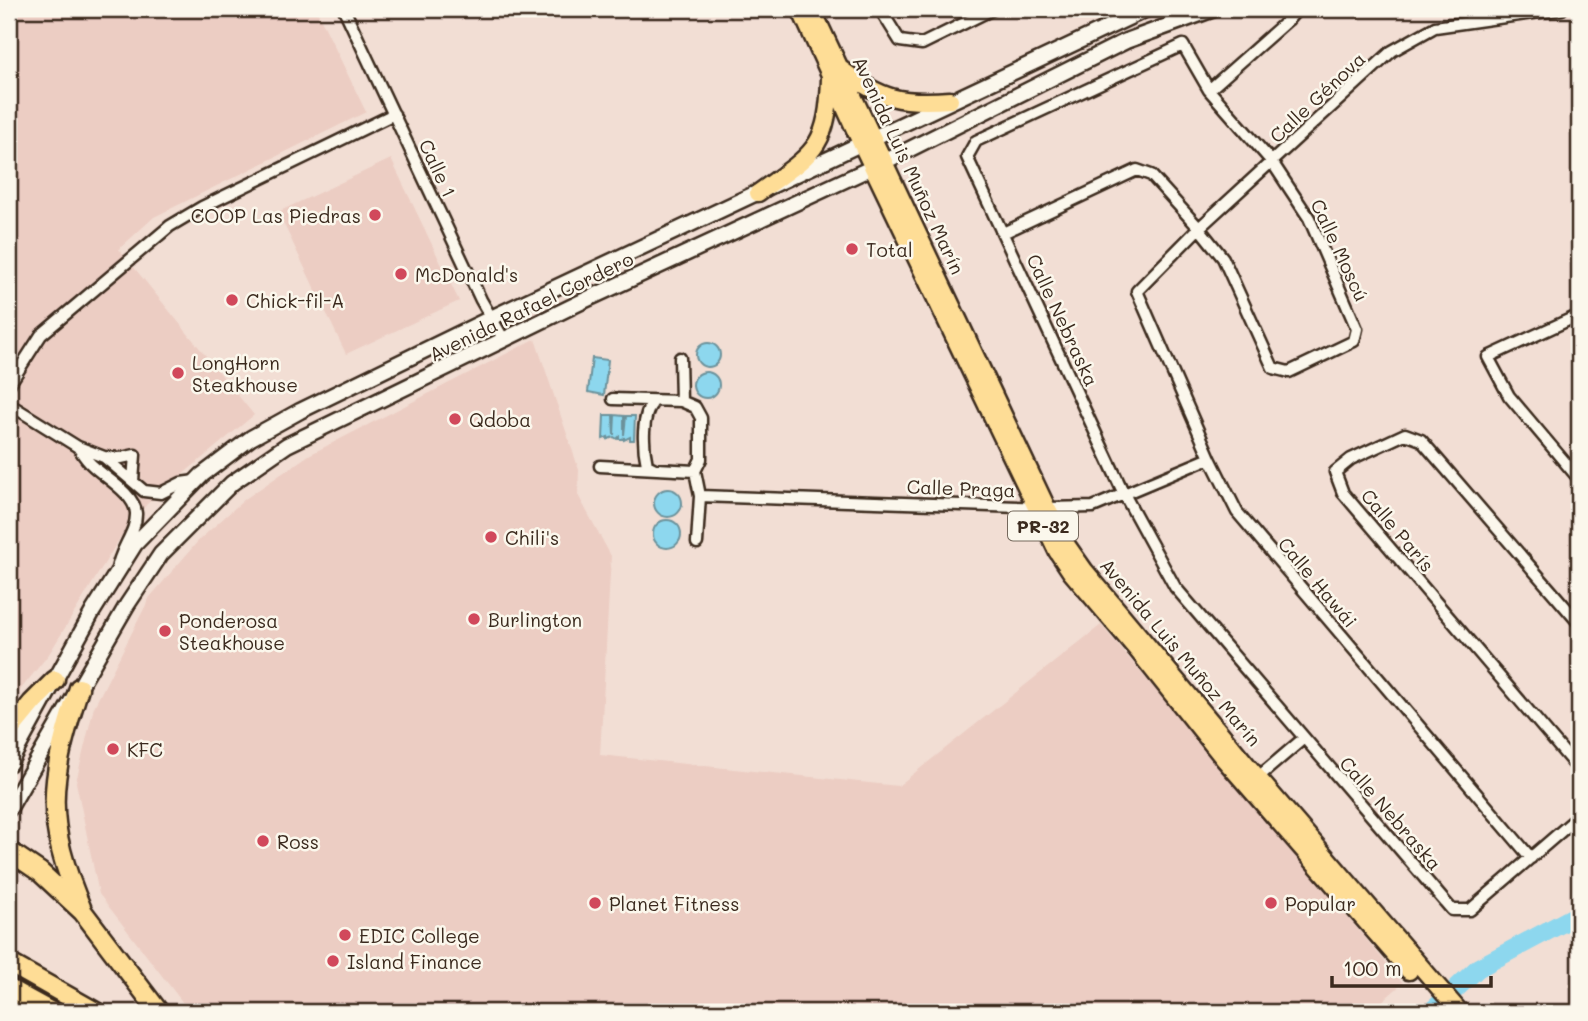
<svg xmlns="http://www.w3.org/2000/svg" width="1588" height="1021" viewBox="0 0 1588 1021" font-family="Mali,sans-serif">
	<rect width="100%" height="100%" fill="#f2ded4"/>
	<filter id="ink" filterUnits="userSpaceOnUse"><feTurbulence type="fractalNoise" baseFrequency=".0143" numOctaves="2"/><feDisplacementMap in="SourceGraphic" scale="14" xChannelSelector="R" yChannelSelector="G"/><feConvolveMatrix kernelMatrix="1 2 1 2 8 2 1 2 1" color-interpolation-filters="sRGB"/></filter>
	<g filter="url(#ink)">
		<!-- built -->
		<path fill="#eccdc3" d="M9 9H316L366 112 154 217 119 249 254 415 147 504 120 538 49 654 9 704Z
			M391 159 459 301 346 354 278 212Z
			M535 339 579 470 578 495 611 556 600 755 898 786 1101 625 1403 983 1370 1012H190L99 894 76 782 94 707 150 597 199 540 245 499 309 455Z"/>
		<!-- water -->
		<path fill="#8dd7ee" stroke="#6c929b" stroke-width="2" d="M696 355a12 12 0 1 1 24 0a12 12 0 1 1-24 0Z
			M592 358 608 360 604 395 588 392Z
			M693 385a13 13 0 1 1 26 0a13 13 0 1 1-26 0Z
			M604 415H613L614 435 615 415 624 416V435L626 416H635L634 440H630V437L624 440V437L623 439H619V437L617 439 614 437 608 439V437L603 439Z
			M654 503a14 14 0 1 1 28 0a14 14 0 1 1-28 0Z
			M653 534a14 14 0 1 1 28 0a14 14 0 1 1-28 0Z"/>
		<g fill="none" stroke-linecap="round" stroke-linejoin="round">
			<!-- river -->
			<path stroke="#8dd7ee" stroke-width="19" d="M1431 1012 1478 968 1579 914"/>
			<defs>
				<path id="minor" d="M344 9 481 300 504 340
					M880 9 900 41 922 44 993 9
					M1469 9 1471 21
					M1209 90 1288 20 1294 13 1293 9
					M1003 233 1137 170 1151 175 1199 228 1223 258 1273 368 1289 372 1354 341 1357 329 1309 218 1272 162 1209 90 1183 45 976 141 967 157 1124 494 1175 587 1452 910H1470L1579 816
					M1579 323 1575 317 1488 357 1509 396 1579 479
					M680 358 681 401
					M9 385 41 335 170 226 202 207 394 114
					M613 399 681 401 695 407 701 418V459L695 471 700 496 697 543
					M653 402C641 416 643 447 647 465L655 469
					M9 404 78 447 104 457 144 491 161 493 181 483 195 481
					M78 447C82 453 86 460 92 465 104 477 135 494 136 513 137 532 119 550 117 570
					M104 457 121 458 135 455 133 481
					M600 466 695 471
					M700 496 1047 508 1093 507 1210 458
					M1579 623 1421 440 1405 434 1351 459 1335 472 1343 493 1579 770
					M1256 779 1304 738
					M1531 858 1237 512 1210 458 1137 291 1199 228 1392 51 1435 27 1562 9"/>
				<path id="secondary" d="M9 764 93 611 135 544 202 475 251 438 300 411 491 318 1147 9
					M9 809 127 605 161 554 232 483 287 445 579 303 884 162 1126 41 1214 9"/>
				<path id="primary" d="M800 9 861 143 1057 551 1071 572 1138 651 1224 759 1409 971
					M812 9 1047 508 1066 544 1085 571 1258 778 1460 1012
					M842 70C881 99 901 104 950 100
					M758 193C813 153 828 150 830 78"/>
				<path id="motorway" d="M79 688C49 782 43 819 83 912
					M9 731 32 703 55 680
					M9 851 40 872 83 912 159 1012
					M9 963 96 1012
					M9 989 51 1012"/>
			</defs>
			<!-- minor casing -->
			<use href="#minor" stroke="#3b2a1e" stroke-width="15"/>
			<!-- secondary casing -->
			<use href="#secondary" stroke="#3b2a1e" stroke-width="19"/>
			<!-- primary casing -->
			<use href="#primary" stroke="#3b2a1e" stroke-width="21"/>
			<!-- motorway casing -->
			<use href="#motorway" stroke="#3b2a1e" stroke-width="23"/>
			<!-- minor -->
			<use href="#minor" stroke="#fbf7ec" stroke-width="10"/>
			<!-- secondary -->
			<use href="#secondary" stroke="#fbf7ec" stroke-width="14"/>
			<!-- primary -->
			<use href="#primary" stroke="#fedd96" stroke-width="16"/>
			<!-- motorway -->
			<use href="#motorway" stroke="#fedd96" stroke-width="18"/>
		</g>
	</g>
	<!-- markers -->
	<g fill="#d1495b" stroke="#fbf7ec" stroke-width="2.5">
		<circle cx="375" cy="215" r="7"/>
		<circle cx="852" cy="249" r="7"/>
		<circle cx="401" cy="274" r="7"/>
		<circle cx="232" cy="300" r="7"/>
		<circle cx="178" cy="373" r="7"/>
		<circle cx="455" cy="419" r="7"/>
		<circle cx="491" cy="537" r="7"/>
		<circle cx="474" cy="619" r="7"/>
		<circle cx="165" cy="631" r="7"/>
		<circle cx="113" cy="749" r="7"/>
		<circle cx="263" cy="841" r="7"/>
		<circle cx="595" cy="903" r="7"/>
		<circle cx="1271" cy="903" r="7"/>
		<circle cx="345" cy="935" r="7"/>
		<circle cx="333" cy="961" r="7"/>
	</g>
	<g text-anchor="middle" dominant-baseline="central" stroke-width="5" stroke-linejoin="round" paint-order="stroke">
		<!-- shield labels -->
		<rect fill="#fbf7ec" stroke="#75685c" stroke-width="2" x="1008" y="511.5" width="70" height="29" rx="5"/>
		<g font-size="18" font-weight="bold" fill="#3b2a1e">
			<text x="1043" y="526">PR-32</text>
		</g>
		<!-- street labels -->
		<g font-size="19" fill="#3b2a1e" stroke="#fbf7ec">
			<text transform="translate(1317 97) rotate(-43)">Calle Génova</text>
			<text transform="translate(909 165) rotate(65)">Avenida Luis Muñoz Marín</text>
			<text transform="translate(438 168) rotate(65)">Calle 1</text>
			<text transform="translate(1340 250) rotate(65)">Calle Moscú</text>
			<text transform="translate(531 306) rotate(-26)">Avenida Rafael Cordero</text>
			<text transform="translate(1063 320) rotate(65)">Calle Nebraska</text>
			<text transform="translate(961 488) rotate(2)">Calle Praga</text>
			<text transform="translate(1398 530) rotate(50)">Calle París</text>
			<text transform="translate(1318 582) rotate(50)">Calle Hawái</text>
			<text transform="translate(1181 652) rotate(50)">Avenida Luis Muñoz Marín</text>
			<text transform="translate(1391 813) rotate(49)">Calle Nebraska</text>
		</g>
		<!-- poi labels -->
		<g font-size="19" fill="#3b2a1e" stroke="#fbf7ec" text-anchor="start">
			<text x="361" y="215" text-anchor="end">COOP Las Piedras</text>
			<text x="866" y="249">Total</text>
			<text x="415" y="274">McDonald's</text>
			<text x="246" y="300">Chick-fil-A</text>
			<text x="192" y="362">LongHorn<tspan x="192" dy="22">Steakhouse</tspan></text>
			<text x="469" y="419">Qdoba</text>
			<text x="505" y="537">Chili's</text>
			<text x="488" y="619">Burlington</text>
			<text x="179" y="620">Ponderosa<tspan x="179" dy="22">Steakhouse</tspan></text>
			<text x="127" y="749">KFC</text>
			<text x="277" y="841">Ross</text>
			<text x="609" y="903">Planet Fitness</text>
			<text x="1285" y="903">Popular</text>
			<text x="359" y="935">EDIC College</text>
			<text x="347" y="961">Island Finance</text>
		</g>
	</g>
	<!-- margin -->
	<rect width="1588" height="1021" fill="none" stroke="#fbf7ec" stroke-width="35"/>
	<rect x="18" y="18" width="1553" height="986" fill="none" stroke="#3b2a1e" stroke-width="2.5" filter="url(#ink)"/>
	<!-- scale -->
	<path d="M1332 976v10h159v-10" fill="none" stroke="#3b2a1e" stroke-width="3.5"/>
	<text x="1343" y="976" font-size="21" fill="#3b2a1e" stroke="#fbf7ec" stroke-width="5" paint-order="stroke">100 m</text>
</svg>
